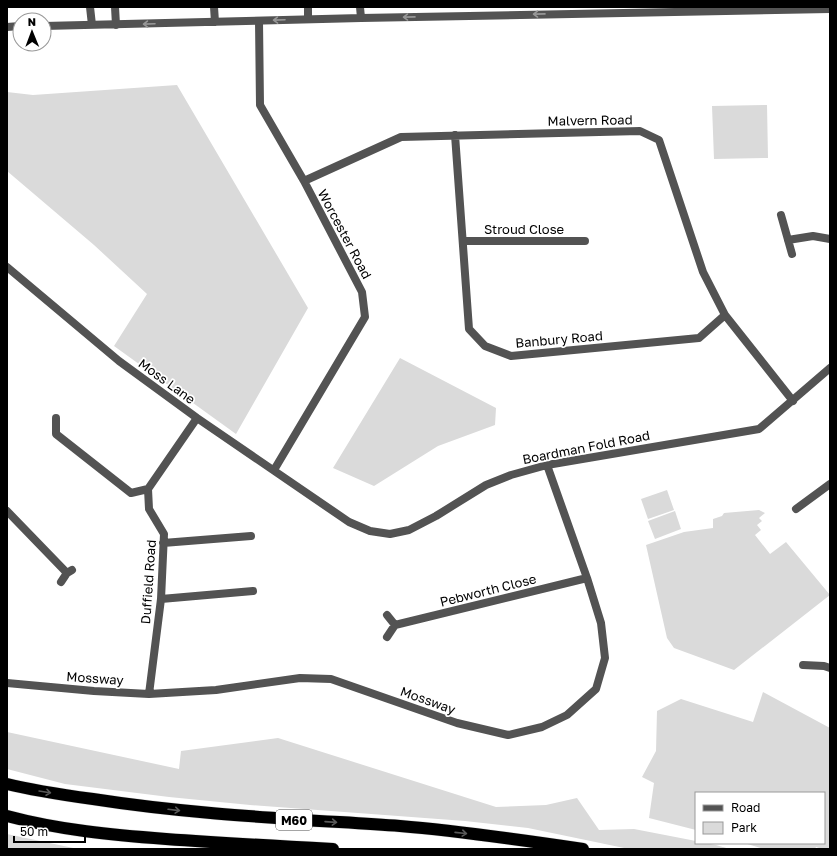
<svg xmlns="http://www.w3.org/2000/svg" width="837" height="856" viewBox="0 0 837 856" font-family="'Golos Text',sans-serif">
	<rect width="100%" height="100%" fill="#fff"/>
	<!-- green -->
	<path fill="#dadada" d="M177 85 308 308 236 434 114 346 147 294 94 245 7 171V92L33 95Z
		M767 105 768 158 714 159 712 106Z
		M400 358 496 408 495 425 438 446 374 486 333 468Z
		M667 490 674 510 648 519 641 499Z
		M759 510 765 513 759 518 762 521 757 525 761 530 755 535 770 554 786 542 830 595 734 670 674 648 667 638 646 545 684 532 713 528V519L722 516 724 513Z
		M675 511 681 529 655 539 648 521Z
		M763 692 830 728V849H822L816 847 815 849H764L744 843H824V793H696V830L649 818 654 783 642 777 656 751 657 711 681 699 753 722Z
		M7 732 179 769 181 751 278 738 496 807 546 805 577 798 599 830 634 829 696 841V843C708 843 718 845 729 849H629L528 828 465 821 250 805 169 797 65 784 7 769Z
		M7 834 78 849H7Z"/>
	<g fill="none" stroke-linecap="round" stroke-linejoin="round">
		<defs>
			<path id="motorway" d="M7 784C35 791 64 795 93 799 195 815 297 819 400 826 461 831 522 840 583 849
				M7 816C59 830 113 835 166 839 222 843 277 846 333 849"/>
		</defs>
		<!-- motorway casing -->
		<use href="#motorway" stroke="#dbdbdb" stroke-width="13"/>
		<!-- minor -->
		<path stroke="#535353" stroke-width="8" d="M259 21 260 105 304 181 362 292 365 317 274 470
			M455 135 469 329 485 346 511 356 699 338 725 315
			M304 181 401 137 640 131 659 140 703 272 725 315 793 401
			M781 215 792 254
			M788 240 813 236 830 239
			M464 241H585
			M7 267 119 361 197 418 349 522 370 531 390 534 409 530 436 516 486 485 511 475 547 465 759 429 830 368
			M56 418V434L131 493 148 489
			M796 509 830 484
			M7 511 67 573
			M163 543 251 536
			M61 582 67 573 72 570
			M161 599 253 591
			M387 615 395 625 587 578
			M387 637 395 625
			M803 665 824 666 830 668
			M7 683 94 691 149 694 216 690 300 678 331 679 457 723 508 735 542 727 567 715 596 689 605 658 601 623 587 578 547 465
			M149 694 161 599 164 534 149 509 148 489 197 418"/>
		<!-- tertiary -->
		<path stroke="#535353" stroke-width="8" d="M90 7 92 25
			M115 7 116 25
			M214 7 215 22
			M308 7V19
			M360 7 361 18
			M44 26 361 18 830 9
			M7 27 20 26"/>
		<!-- motorway -->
		<use href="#motorway" stroke="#000" stroke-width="12"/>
	</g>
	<!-- one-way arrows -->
	<defs><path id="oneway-shaft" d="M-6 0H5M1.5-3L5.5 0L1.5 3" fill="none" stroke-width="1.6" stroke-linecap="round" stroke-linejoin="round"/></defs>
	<g stroke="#989898">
		<use href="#oneway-shaft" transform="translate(539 14) rotate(179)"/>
		<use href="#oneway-shaft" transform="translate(409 17) rotate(179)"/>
		<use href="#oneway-shaft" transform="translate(279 20) rotate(178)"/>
		<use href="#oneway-shaft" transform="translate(149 24) rotate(178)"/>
	</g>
	<g stroke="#595959">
		<use href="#oneway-shaft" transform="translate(45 792) rotate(9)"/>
		<use href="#oneway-shaft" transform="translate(174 810) rotate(7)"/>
		<use href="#oneway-shaft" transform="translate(331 822) rotate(4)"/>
		<use href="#oneway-shaft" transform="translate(461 833) rotate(6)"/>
	</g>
	<g text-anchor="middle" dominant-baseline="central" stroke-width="3.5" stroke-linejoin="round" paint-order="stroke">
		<!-- shield labels -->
		<rect fill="#fff" stroke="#4c4c4c" stroke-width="1" x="276" y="810" width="36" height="20" rx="3"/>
		<g font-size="12" font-weight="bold" fill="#000">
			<text x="294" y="820">M60</text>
		</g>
		<!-- street labels -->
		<g font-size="13" fill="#000" stroke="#fff">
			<text transform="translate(590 120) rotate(-1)">Malvern Road</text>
			<text x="524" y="229">Stroud Close</text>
			<text transform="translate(345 234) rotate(62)">Worcester Road</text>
			<text transform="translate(559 339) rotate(-5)">Banbury Road</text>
			<text transform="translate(167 381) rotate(36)">Moss Lane</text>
			<text transform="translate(586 447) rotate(-11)">Boardman Fold Road</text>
			<text transform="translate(148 582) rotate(-86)">Duffield Road</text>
			<text transform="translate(488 590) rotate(-14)">Pebworth Close</text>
			<text transform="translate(95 678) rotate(4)">Mossway</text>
			<text transform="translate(428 700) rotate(20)">Mossway</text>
		</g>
	</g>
	<!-- border -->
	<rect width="837" height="856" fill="none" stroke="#000000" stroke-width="16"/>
	<!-- legend -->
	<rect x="695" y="792" width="130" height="52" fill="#ffffff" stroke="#999999"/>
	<rect x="703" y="805" width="20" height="6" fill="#535353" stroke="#999999"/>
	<text x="731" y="812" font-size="12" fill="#000000">Road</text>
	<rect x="703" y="822" width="20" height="12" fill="#dadada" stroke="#999999"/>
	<text x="731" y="832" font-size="12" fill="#000000">Park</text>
	<!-- north arrow -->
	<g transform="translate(32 32) rotate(359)"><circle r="19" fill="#ffffff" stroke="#999999"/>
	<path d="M0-3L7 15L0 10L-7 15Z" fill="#000000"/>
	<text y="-6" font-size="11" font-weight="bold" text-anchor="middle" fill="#000000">N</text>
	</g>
	<!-- scale -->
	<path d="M14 836v6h71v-6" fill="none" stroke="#000000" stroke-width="2"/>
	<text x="20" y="836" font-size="12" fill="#000000" stroke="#ffffff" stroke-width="3" paint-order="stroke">50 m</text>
</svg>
